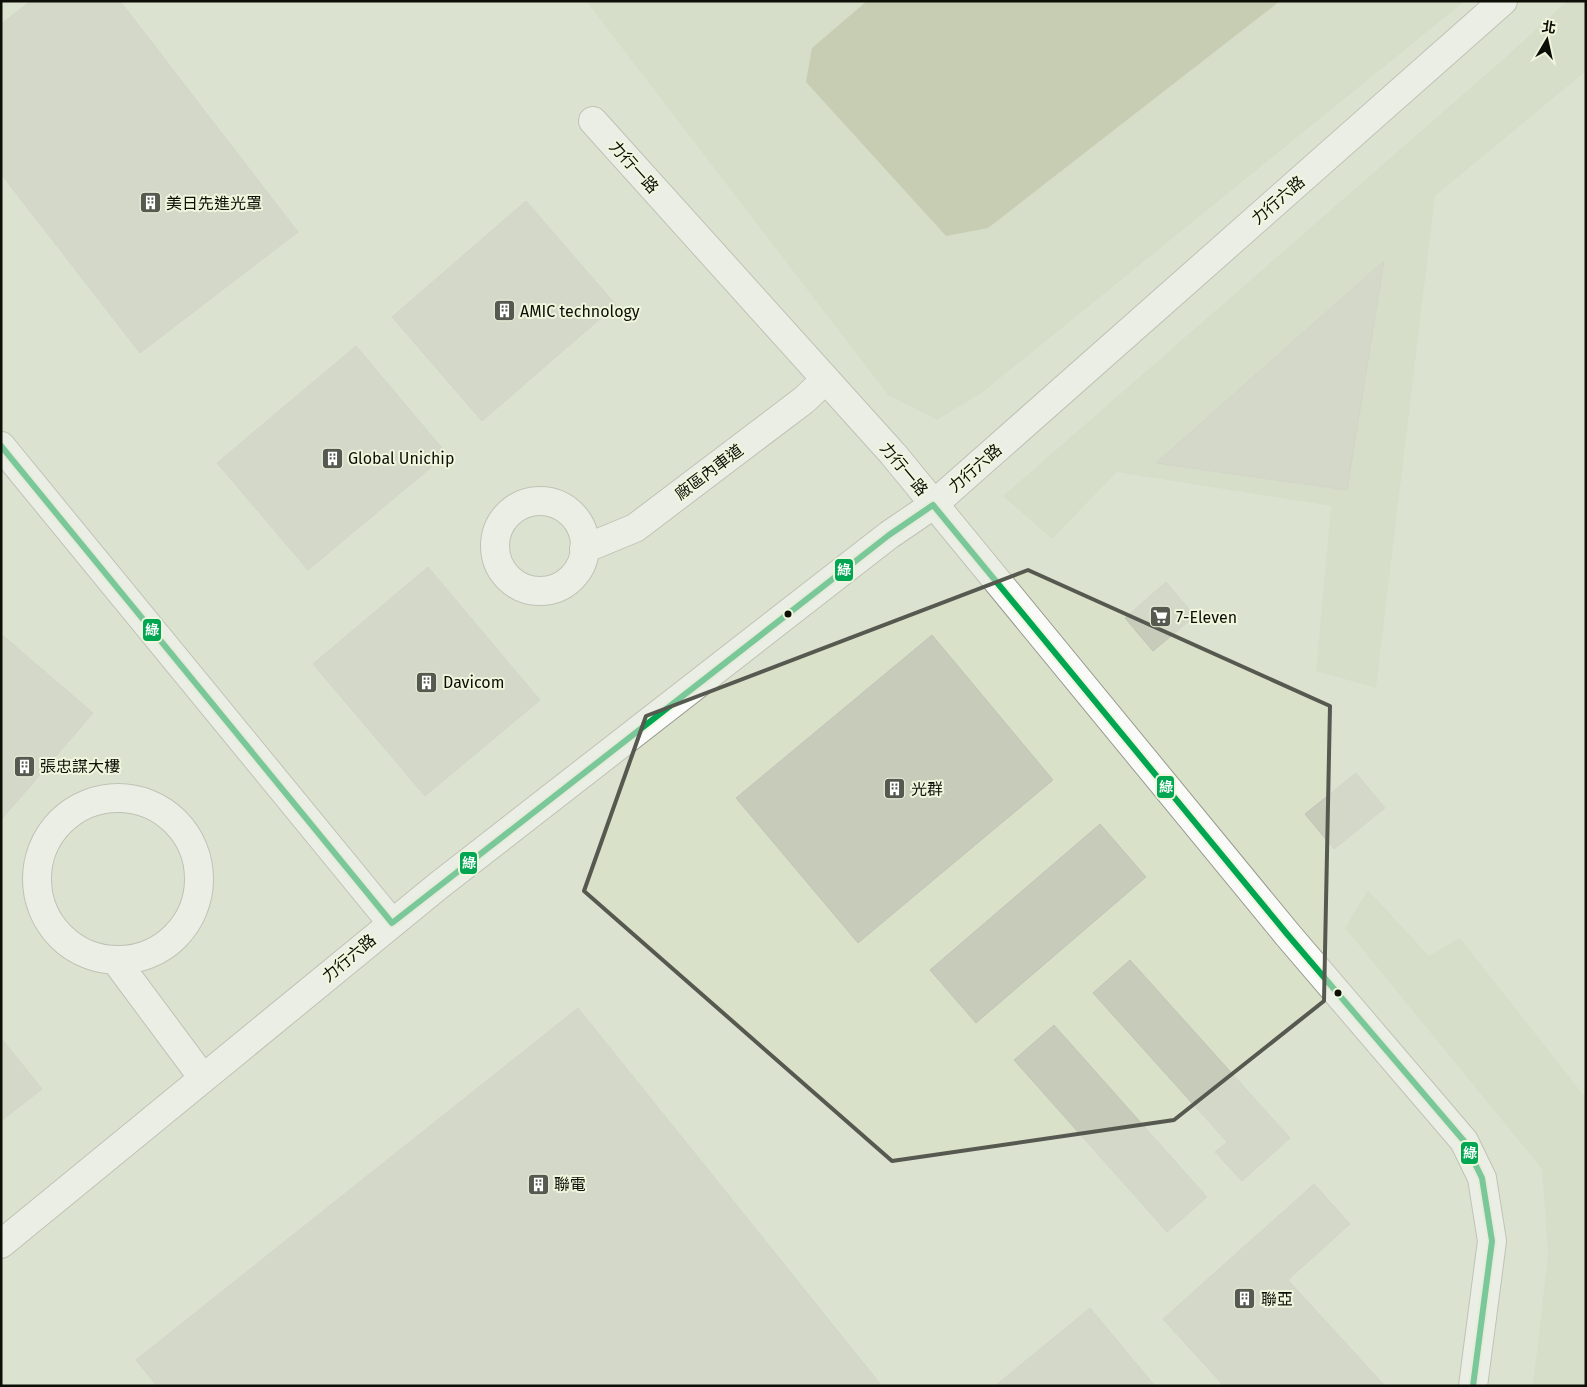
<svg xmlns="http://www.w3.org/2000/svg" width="1587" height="1387" viewBox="0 0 1587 1387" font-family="'Fira Sans','Noto Sans TC',sans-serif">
	<rect width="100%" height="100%" fill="#dfe3d6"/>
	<!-- built -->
	<path fill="#dae1c9" d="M1 1H1586V1386H1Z"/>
	<!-- green -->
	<path fill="#cdd5b9" d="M586 1H1465L983 392 937 420 888 395Z
		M1567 1H1586V71L1435 196 1376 688 1316 671 1331 506 1117 472 1052 539 1003 496 1507 56Z
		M1368 890 1429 956 1460 938 1586 1098V1386H1533L1548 1254 1542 1169 1345 928Z"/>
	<!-- water -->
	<path fill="#a8b288" d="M867 1H1280L988 228 946 236 806 82 812 48Z"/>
	<!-- building -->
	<path fill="#c6cbba" stroke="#c0c4b9" d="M31 1H120L298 232 140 353 1 174V24Z
		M526 201 616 305 482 421 392 317Z
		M1384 261 1347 490 1156 463Z
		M356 346 447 454 308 570 217 463Z
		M428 567 540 700 425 796 313 664Z
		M1166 582 1195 616 1153 651 1125 618Z
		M1 634 93 713 1 820Z
		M932 635 1053 780 858 943 736 798Z
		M1356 773 1385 808 1334 849 1305 814Z
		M1100 824 1146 877 976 1023 930 970Z
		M1130 960 1290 1138 1242 1181 1215 1152 1227 1142 1093 993Z
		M578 1008 882 1386H157L136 1360Z
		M1054 1025 1207 1197 1167 1232 1014 1060Z
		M1 1038 42 1089 1 1121Z
		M1314 1184 1350 1224 1288 1280 1385 1386H1224L1163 1319Z
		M1090 1308 1155 1386H995Z"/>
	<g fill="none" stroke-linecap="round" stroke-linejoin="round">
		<defs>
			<path id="minor" d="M593 121 893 454 1287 934 1464 1141 1482 1178 1492 1241 1473 1386
				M1 446 392 923
				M495 546a45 45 0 1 1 90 0a45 45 0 1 1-90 0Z
				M584 549 635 528 804 400 825 380
				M37 879a81 81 0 1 1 162 0a81 81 0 1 1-162 0Z
				M116 961 203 1078
				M1 1244 438 886 889 535 933 505 1503 1"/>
		</defs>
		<!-- minor casing -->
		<use href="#minor" stroke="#989a90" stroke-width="30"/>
		<!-- minor -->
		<use href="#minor" stroke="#fafbf9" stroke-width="28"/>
		<defs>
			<path id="bus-1" d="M1 446 392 923 889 535 933 505 1287 934 1464 1141 1482 1178 1492 1241 1473 1386"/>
		</defs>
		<!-- bus-1 casing -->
		<use href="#bus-1" stroke="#f0f6dd" stroke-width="10"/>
		<!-- bus-1 -->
		<use href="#bus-1" stroke="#00a651" stroke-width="6"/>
	</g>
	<!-- marked area -->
	<path d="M0 0H1587V1387H0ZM1028 570 1330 706 1324 1001 1174 1120 892 1161 584 891 646 716Z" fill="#dfe3d6" fill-opacity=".55" fill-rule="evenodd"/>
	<path fill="none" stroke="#56594f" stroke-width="4" stroke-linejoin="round" d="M1028 570 1330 706 1324 1001 1174 1120 892 1161 584 891 646 716Z"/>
	<!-- icons -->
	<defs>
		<symbol id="building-square" viewBox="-11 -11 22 22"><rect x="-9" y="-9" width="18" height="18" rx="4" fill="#56594f" stroke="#f0f6dd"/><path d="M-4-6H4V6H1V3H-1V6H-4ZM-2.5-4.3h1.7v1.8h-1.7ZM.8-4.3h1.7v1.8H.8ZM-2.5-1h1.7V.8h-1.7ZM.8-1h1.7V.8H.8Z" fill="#fff"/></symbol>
		<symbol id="supermarket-square" viewBox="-11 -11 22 22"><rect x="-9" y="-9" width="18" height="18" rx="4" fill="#56594f" stroke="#f0f6dd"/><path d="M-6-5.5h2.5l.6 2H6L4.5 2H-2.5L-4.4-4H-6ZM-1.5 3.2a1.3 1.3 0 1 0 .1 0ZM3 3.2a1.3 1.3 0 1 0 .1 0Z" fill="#fff"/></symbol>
	</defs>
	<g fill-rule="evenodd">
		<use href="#building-square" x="138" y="190" width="25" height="25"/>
		<use href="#building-square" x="492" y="298" width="25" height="25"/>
		<use href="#building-square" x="320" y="446" width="25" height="25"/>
		<use href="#supermarket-square" x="1148" y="604" width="25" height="25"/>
		<use href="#building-square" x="414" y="670" width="25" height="25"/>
		<use href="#building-square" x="12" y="754" width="25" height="25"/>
		<use href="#building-square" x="882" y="776" width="25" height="25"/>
		<use href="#building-square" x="526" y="1172" width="25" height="25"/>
		<use href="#building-square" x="1232" y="1286" width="25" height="25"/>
	</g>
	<!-- markers -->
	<g fill="#0d0f07" stroke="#f0f6dd" stroke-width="2">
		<circle cx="788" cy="614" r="4.5"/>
		<circle cx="1338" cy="993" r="4.5"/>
	</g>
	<g text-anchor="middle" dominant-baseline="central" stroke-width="4" stroke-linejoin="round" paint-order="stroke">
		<!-- street labels -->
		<g font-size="16" fill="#0d0f07" stroke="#f0f6dd">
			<text transform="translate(634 167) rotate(48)">力行一路</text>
			<text transform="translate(1278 200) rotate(-41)">力行六路</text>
			<text transform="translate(975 468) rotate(-41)">力行六路</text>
			<text transform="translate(904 469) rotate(50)">力行一路</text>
			<text transform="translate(709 472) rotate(-37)">廠區內車道</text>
			<text transform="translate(349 958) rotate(-40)">力行六路</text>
		</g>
		<!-- poi labels -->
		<g font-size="16" fill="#0d0f07" stroke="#f0f6dd" text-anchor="start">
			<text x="166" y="203">美日先進光罩</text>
			<text x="520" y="311">AMIC technology</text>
			<text x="348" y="458">Global Unichip</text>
			<text x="1176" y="617">7-Eleven</text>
			<text x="443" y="682">Davicom</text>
			<text x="40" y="766">張忠謀大樓</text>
			<text x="911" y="789">光群</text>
			<text x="554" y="1184">聯電</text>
			<text x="1261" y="1299">聯亞</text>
		</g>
	</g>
	<g stroke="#f0f6dd" stroke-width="2">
		<rect x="834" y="558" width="20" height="24" rx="5" fill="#00a651"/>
		<rect x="142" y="618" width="20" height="24" rx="5" fill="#00a651"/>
		<rect x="1156" y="775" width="19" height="24" rx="5" fill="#00a651"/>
		<rect x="459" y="851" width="19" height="24" rx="5" fill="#00a651"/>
		<rect x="1460" y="1141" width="19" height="24" rx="5" fill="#00a651"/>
	</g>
	<g font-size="14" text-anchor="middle" font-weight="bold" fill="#fff">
		<text x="844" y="575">綠</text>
		<text x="152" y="635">綠</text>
		<text x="1166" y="792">綠</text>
		<text x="469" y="868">綠</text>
		<text x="1470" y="1158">綠</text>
	</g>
	<!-- border -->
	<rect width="1587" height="1387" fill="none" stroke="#0d0f07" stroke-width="5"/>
	<!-- north arrow -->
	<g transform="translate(1547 40) rotate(9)" stroke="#f0f6dd" stroke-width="4" paint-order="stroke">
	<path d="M0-4L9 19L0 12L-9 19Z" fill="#0d0f07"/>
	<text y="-8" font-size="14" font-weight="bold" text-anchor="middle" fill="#0d0f07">北</text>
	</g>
</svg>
